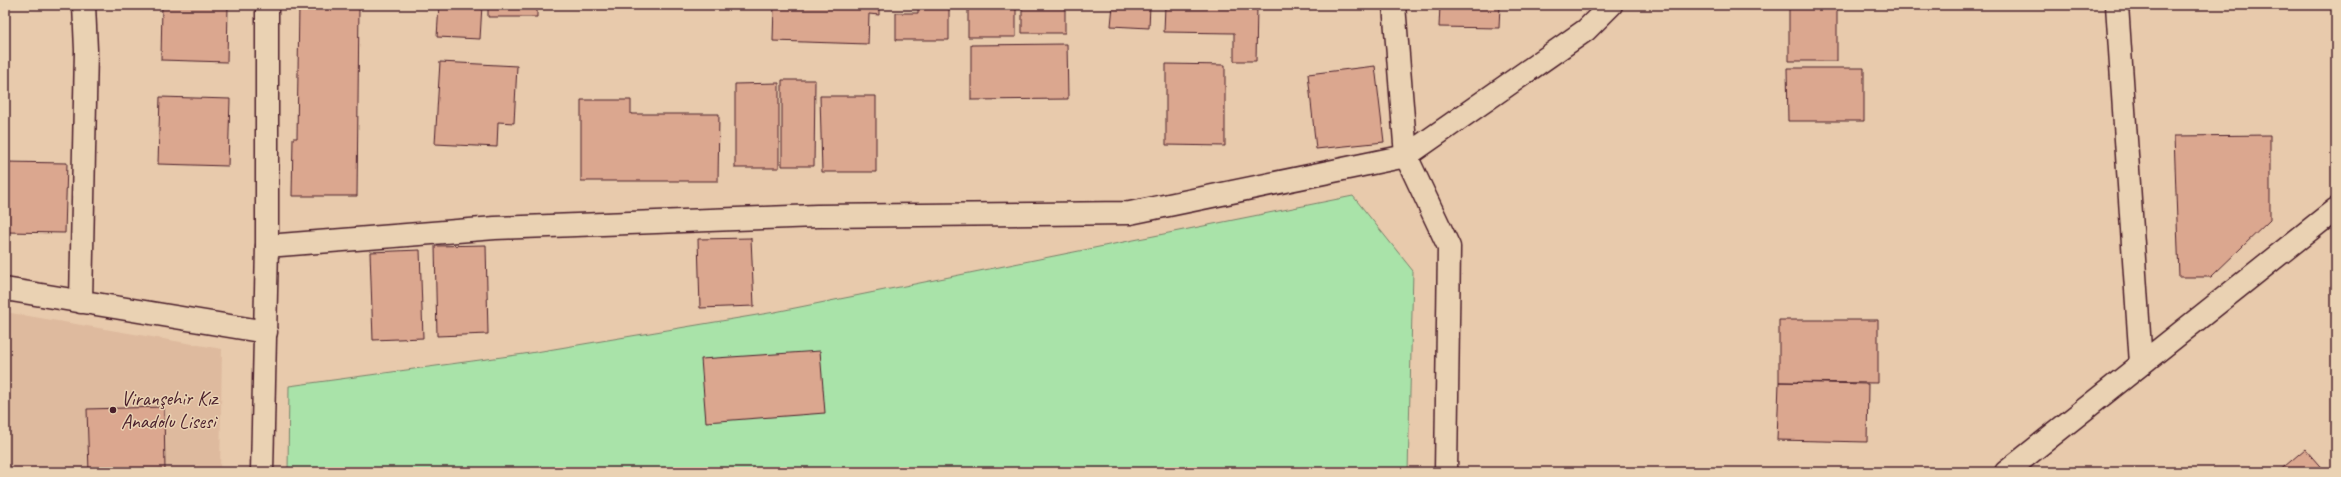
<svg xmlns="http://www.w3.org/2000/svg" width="2341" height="477" viewBox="0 0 2341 477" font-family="Caveat,sans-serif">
	<rect width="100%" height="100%" fill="#e8caac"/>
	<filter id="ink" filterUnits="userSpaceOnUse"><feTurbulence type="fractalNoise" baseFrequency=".025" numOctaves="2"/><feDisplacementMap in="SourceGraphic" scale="8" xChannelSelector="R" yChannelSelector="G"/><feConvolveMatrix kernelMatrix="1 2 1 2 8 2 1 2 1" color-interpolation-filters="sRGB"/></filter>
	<g filter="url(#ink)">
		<!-- built -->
		<path fill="#deba9e" d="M5 312 222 349 220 472H5Z"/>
		<!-- green -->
		<path fill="#a9e3a9" stroke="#7a816a" d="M1353 196 1413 271 1408 472H288L289 386 524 354 775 312Z"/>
		<!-- building -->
		<path fill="#dba78f" stroke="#4a1f2b" d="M162 5H228L227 62 161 60Z
			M299 5H359L357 196H292L293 138H297Z
			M439 5H482L480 39 437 37Z
			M488 5H537V17H488Z
			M774 5H879V15L869 14 868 44 773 41Z
			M918 5H949V40H896V13H918Z
			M968 5H1016V37H968Z
			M1022 5H1065V33H1022Z
			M1113 5H1150L1149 28 1111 26Z
			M1165 5H1257L1256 61H1234V33L1164 32Z
			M1440 5H1500L1499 28 1439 27Z
			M1789 5H1837V61H1789Z
			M1067 44 1068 99 971 100V45Z
			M440 62 517 66 514 123 498 122 497 147 435 144Z
			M1166 64 1225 65V146L1166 145Z
			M1375 66 1384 142 1316 149 1308 74Z
			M1787 68H1864V121H1788Z
			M782 80H815L814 166H782Z
			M779 83V168H735V84Z
			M820 96H876V172H822Z
			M160 97 230 99 228 166 158 164Z
			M581 100H631V114H719L718 181H581Z
			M2270 135V220L2211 277H2179L2174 136Z
			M5 162 67 163 65 233 5 232Z
			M751 238 754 306 700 308 698 239Z
			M486 245 488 334 437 336 435 246Z
			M420 250 423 338 373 340 370 252Z
			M1779 320H1878V383L1779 382Z
			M820 351 825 413 706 422 701 359Z
			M1779 382 1868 384 1867 442 1777 440Z
			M164 407 165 472H89L87 409Z
			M2305 449 2325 472H2278Z"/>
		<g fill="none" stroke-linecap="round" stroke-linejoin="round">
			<defs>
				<path id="minor" d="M1394 5 1406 156 1449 247 1446 472
					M2117 5 2141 364
					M267 246 495 228 817 216 1130 213 1406 156 1586 30 1611 5
					M5 289 266 332
					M81 302 86 50 84 5
					M2006 472 2336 209"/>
				<path id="tertiary" d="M262 472 267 246V5"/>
			</defs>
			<!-- minor casing -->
			<use href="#minor" stroke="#4a1f2b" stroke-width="25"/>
			<!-- tertiary casing -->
			<use href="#tertiary" stroke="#4a1f2b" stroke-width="25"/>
			<!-- minor -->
			<use href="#minor" stroke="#ead2b3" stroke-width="22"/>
			<!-- tertiary -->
			<use href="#tertiary" stroke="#ead2b3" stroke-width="22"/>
		</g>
	</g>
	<!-- markers -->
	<circle fill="#4a1f2b" stroke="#ead2b3" stroke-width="1.5" cx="113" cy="410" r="4"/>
	<g text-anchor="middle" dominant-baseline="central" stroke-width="3" stroke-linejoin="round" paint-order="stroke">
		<!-- poi labels -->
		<g font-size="20" fill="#4a1f2b" stroke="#ead2b3" text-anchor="start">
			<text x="121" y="398">Viranşehir Kız<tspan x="121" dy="23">Anadolu Lisesi</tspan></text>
		</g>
	</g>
	<!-- margin -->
	<rect width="2341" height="477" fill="none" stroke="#ead2b3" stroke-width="20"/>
	<rect x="10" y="10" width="2321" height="457" fill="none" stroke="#4a1f2b" stroke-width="1.5" filter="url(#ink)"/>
</svg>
